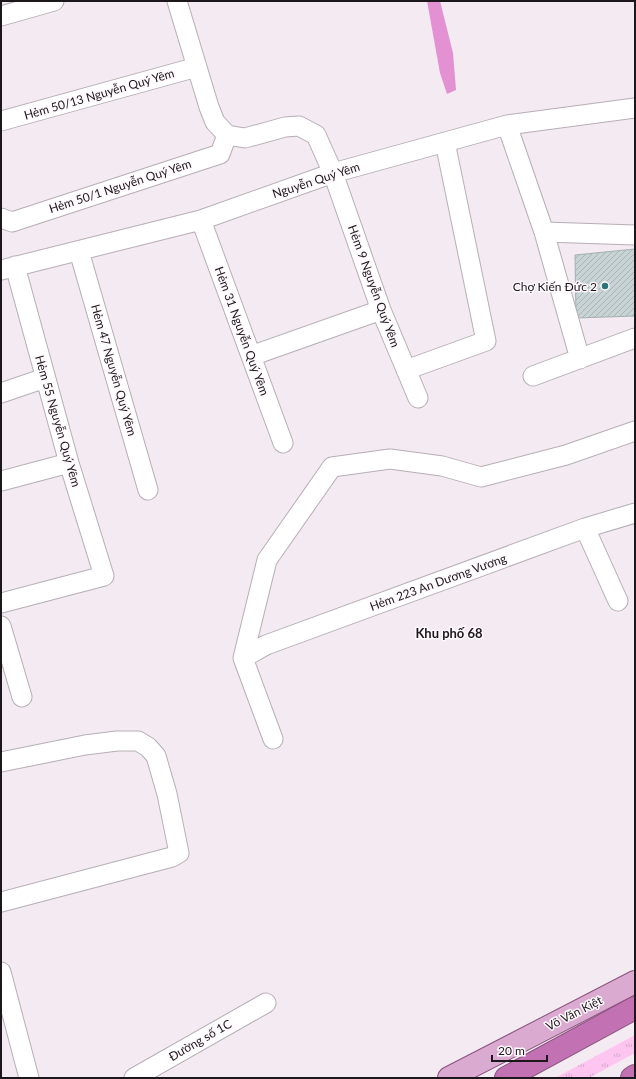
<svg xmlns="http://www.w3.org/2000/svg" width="636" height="1079" viewBox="0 0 636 1079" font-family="Lato,sans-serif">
	<defs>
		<pattern id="grass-tufts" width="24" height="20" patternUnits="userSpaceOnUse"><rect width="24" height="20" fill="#fec5f1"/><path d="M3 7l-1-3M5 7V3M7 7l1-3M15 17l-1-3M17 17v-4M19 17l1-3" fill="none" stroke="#d9a8ce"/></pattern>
		<pattern id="building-hatch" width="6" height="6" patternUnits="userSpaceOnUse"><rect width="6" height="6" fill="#c7d3d4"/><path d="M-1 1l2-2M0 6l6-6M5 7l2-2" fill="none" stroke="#aab4b5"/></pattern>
	</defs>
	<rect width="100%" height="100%" fill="#f4eaf1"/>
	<!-- grass -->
	<path fill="url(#grass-tufts)" d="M635 1035V1053L589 1078H555Z"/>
	<!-- water -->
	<path fill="#e391d2" d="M427 1H440L453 53 456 90 447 94 440 73Z"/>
	<!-- building -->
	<path fill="url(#building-hatch)" stroke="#a4b0b1" d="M635 249V316L576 318 575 255Z"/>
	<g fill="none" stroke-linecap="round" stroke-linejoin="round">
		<defs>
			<path id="minor" d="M177 1 209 107 215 122 227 135 245 138 285 127 299 126 316 135 333 173 381 310 418 398
				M1 16 54 1
				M1 121 197 67
				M507 125 544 232 580 359
				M1 218 12 222 220 154 227 135
				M201 220 283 443
				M544 232 635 235
				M79 251 148 490
				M1 270 201 220 333 173 507 125 635 108
				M251 356 381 310
				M406 370 486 341 445 142
				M533 376 635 338
				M1 393 45 378
				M1 481 69 463
				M585 528 618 601
				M1 603 104 576 69 463 15 266
				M1 626 22 697
				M243 658 266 645 585 528 635 513
				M273 739 243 658 267 560 332 467 390 459 442 466 481 477 566 455 635 431
				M1 762 85 745 117 741H138L148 747 156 756 167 794 179 853 172 857 1 902
				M1 972 29 1078
				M134 1078 266 1003"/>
			<path id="major" d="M449 1078 635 982"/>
			<path id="highway" d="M506 1078 635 1008
				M632 1078 635 1076"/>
		</defs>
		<!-- minor casing -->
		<use href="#minor" stroke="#b7aeb5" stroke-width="21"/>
		<!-- major casing -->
		<use href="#major" stroke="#88527d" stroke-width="24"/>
		<!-- highway casing -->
		<use href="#highway" stroke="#88527d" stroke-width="24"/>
		<!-- minor -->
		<use href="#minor" stroke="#fff" stroke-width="19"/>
		<!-- major -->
		<use href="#major" stroke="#daaad1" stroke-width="22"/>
		<!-- highway -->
		<use href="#highway" stroke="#c271b2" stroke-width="22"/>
	</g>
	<!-- markers -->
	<circle fill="#2b757a" stroke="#fff9fd" stroke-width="1.5" cx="605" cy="286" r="4"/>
	<g text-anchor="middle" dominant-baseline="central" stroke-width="3" stroke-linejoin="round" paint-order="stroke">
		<!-- street labels -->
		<g font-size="12" fill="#1b171a" stroke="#fff9fd">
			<text transform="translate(99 94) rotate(-16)">Hẻm 50/13 Nguyễn Quý Yêm</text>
			<text transform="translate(316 180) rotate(-18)">Nguyễn Quý Yêm</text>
			<text transform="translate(120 186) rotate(-18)">Hẻm 50/1 Nguyễn Quý Yêm</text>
			<text transform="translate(374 286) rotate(70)">Hẻm 9 Nguyễn Quý Yêm</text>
			<text transform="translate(242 331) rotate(70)">Hẻm 31 Nguyễn Quý Yêm</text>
			<text transform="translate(114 370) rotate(74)">Hẻm 47 Nguyễn Quý Yêm</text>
			<text transform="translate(58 421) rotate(74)">Hẻm 55 Nguyễn Quý Yêm</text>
			<text transform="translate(438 582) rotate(-20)">Hẻm 223 An Dương Vương</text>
			<text transform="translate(574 1013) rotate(-27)">Võ Văn Kiệt</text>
			<text transform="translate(200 1040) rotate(-30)">Đường số 1C</text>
		</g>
		<!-- poi labels -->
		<g font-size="12" fill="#1b171a" stroke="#fff9fd" text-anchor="end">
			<text x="597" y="286">Chợ Kiến Đức 2</text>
		</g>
		<!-- neighbourhood labels -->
		<g font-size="13" font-weight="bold" fill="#1b171a" stroke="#fff9fd">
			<text x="449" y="633">Khu phố 68</text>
		</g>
	</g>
	<!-- border -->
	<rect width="636" height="1079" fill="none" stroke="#1b171a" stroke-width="4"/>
	<!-- scale -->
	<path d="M492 1055v6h55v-6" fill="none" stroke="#1b171a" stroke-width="2"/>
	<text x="498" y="1055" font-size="12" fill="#1b171a" stroke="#fff9fd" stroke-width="3" paint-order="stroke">20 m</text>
</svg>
